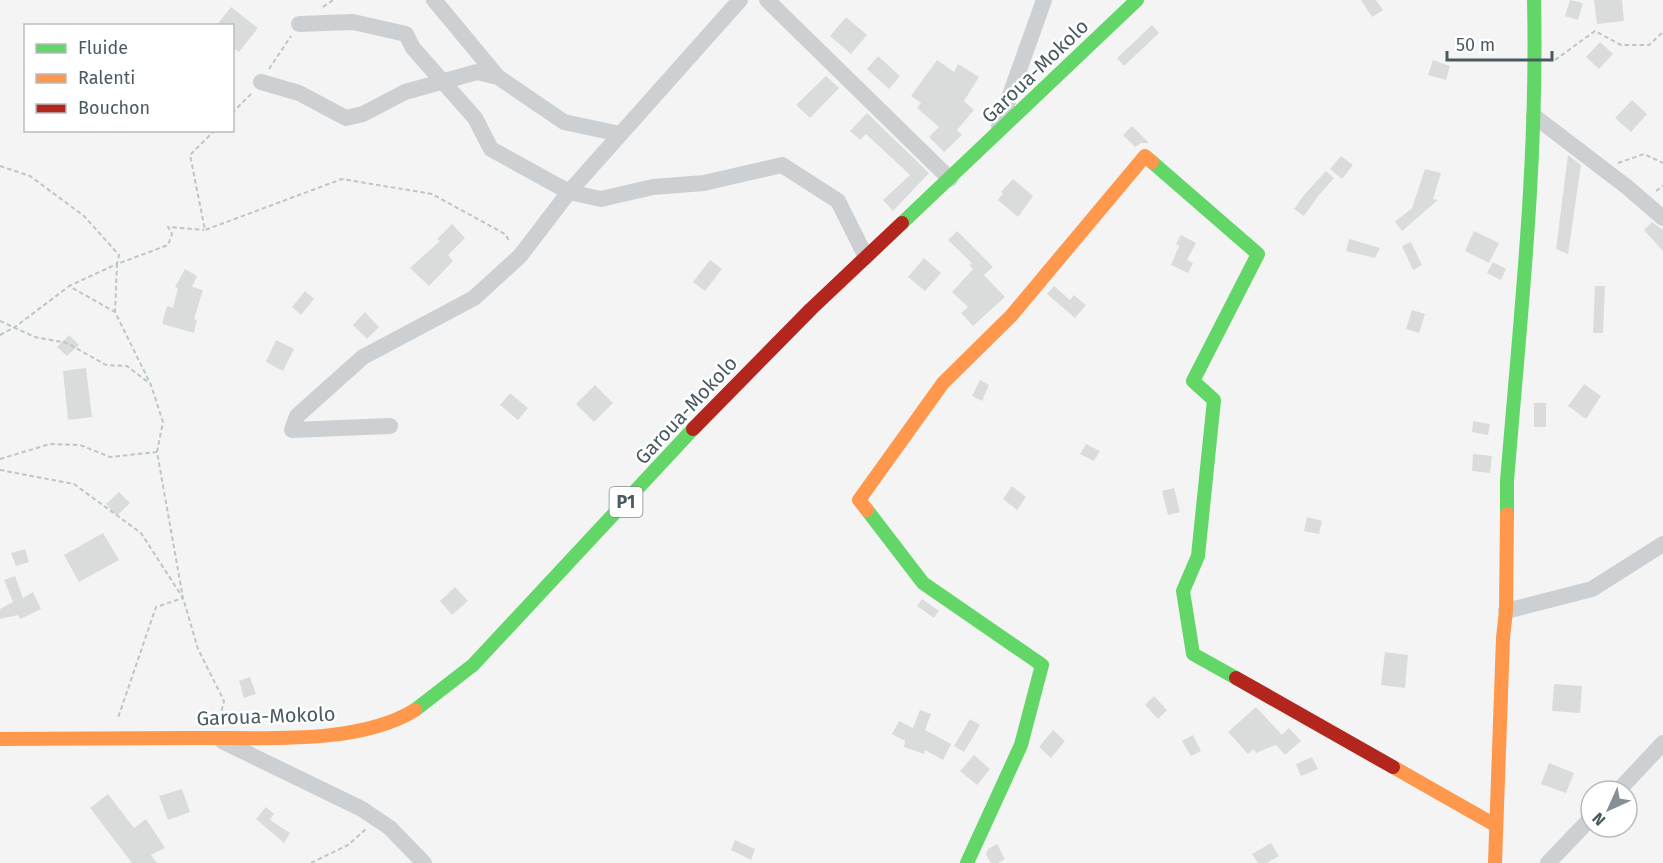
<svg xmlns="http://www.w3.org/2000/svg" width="1663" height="863" viewBox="0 0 1663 863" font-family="'Fira Sans',sans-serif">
	<rect width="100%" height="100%" fill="#f4f4f4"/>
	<!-- building -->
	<path fill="#dadcdc" d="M1361 0H1376L1383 10 1372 17Z
		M1570 0 1583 3 1578 20 1565 16Z
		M1594 0H1622L1624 21 1597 24Z
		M231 7 258 28 239 52 232 47V26H216Z
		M846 17 867 35 851 54 830 36Z
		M1152 25 1159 33 1124 66 1117 58Z
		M1600 42 1613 54 1599 69 1586 57Z
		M878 56 900 76 889 89 867 69Z
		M937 60 954 72 958 64 979 77 964 101 974 110 957 130 962 135 944 152 929 137 939 127 917 108 921 103 911 96Z
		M1433 60 1450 66 1446 80 1428 75Z
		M826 76 839 88 810 118 796 105Z
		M1632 100 1647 114 1631 132 1615 118Z
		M867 113 929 173 893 211 883 200 910 175 866 134 860 140 850 131Z
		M1132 126 1149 143H1141L1135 147 1123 135Z
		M1568 155 1581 165 1568 254 1556 249Z
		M1341 156 1353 165 1342 179 1330 169Z
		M1425 169 1441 173 1433 199 1438 200 1402 231 1395 222 1412 208Z
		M1326 171 1334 178 1319 195 1304 216 1294 209 1304 195Z
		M1013 179 1033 196 1018 217 998 200 1003 193 1001 192Z
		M1652 222 1663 230V251L1644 230Z
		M452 224 465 238 448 255 453 261 429 286 410 268 440 241 437 239Z
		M957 231 993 267 984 275 1005 297 973 326 961 313 968 307 952 292 973 269 969 265 972 263 948 240Z
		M1474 231 1499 243 1489 263 1465 251Z
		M1181 235 1196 243 1187 260 1193 263 1188 273 1171 265 1179 246 1176 244Z
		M1349 239 1380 248 1375 258 1346 251Z
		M1411 242 1422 265 1413 270 1402 246Z
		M924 258 941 273 925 291 908 277Z
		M710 260 722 269 705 291 693 282Z
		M1493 262 1506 269 1501 280 1487 273Z
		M185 269 197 276 192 287 203 290 194 319 197 320 194 333 162 324 167 306 173 308 178 288 175 287Z
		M1054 286 1070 300 1074 295 1086 305 1075 318 1047 294Z
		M1595 286H1605L1603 333H1593Z
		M305 291 314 299 301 315 292 307Z
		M1412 310 1425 314 1419 333 1406 329Z
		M365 312 379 327 367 339 353 325Z
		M69 335 79 345 67 356 57 347Z
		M276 340 294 349 283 371 266 362Z
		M86 368 92 417 68 420 63 371Z
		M980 380 989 385 982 401 972 396Z
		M1584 384 1601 396 1586 419 1568 406Z
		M595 385 613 403 594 422 576 404Z
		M510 393 528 408 518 420 500 405Z
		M1534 403H1546V427H1534Z
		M1473 421 1490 424 1488 435 1472 432Z
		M1086 444 1100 451 1094 461 1080 454Z
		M1473 454 1492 456 1490 473 1472 471Z
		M1012 486 1026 497 1017 510 1003 499Z
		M1174 488 1180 512 1168 515 1162 491Z
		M119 492 130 503 117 516 106 504Z
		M1307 517 1322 521 1319 534 1304 531Z
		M103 533 119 560 79 582 64 555Z
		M25 549 29 562 16 566 11 553Z
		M15 576 23 598 33 592 41 609 20 619 18 615 0 619V609L13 602 4 580Z
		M455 587 468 601 452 615 440 601Z
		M922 599 939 611 934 618 917 606Z
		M1385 652 1408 655 1405 688 1381 685Z
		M250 677 256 694 244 698 239 681Z
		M1554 684 1582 686 1580 713 1552 711Z
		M1154 696 1167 710 1158 719 1145 705Z
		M1256 707 1282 735 1289 728 1301 741 1285 755 1276 745 1256 753 1254 749 1248 754 1228 732Z
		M920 710 931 714 925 730 951 744 943 760 925 750 924 754 904 747 905 741 892 734 899 721 913 728Z
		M970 719 980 725 964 752 954 746Z
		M1053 730 1065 741 1051 758 1039 747Z
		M1193 735 1201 751 1191 756 1182 741Z
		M974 755 990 769 977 785 960 771Z
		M1312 757 1318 769 1301 776 1296 764Z
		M1549 763 1574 773 1566 793 1541 784Z
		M182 789 190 812 168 820 159 796Z
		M108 794 134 828 146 819 165 848 151 855 157 863H132L90 808Z
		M266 807 274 814 270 820 290 833 284 843 256 819Z
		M735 840 755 849 751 860 731 850Z
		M1271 843 1279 856 1267 863H1258L1252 854Z
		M997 844 1005 859 998 863H991L986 855 988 849Z"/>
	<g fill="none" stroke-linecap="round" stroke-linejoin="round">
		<!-- path -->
		<path stroke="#bbc8c2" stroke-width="2" stroke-dasharray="4.5 3" stroke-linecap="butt" d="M323 7 333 0
			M1555 60 1595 31 1621 45H1649L1663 32
			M269 69 291 36
			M232 113 252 93
			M215 130 190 155 205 230 342 179 432 194 505 234 510 242
			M1618 163 1644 154 1663 163
			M0 166 30 176 84 216 119 255 117 264 69 286 115 312
			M1656 191 1663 186
			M0 321 35 337 67 343 106 365 127 366 149 383
			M0 335 15 327 68 287
			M157 452 163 422 151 385 115 312 117 264 168 245 172 234 168 227 204 230
			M0 459 50 444 80 445 110 457 157 452 183 598 156 607 118 718
			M0 470 74 484 141 533 183 598 198 649 224 701 220 717
			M311 863 348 845 366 829"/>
		<!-- street -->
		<path stroke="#cdd0d2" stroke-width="16" d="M434 0 498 77
			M767 0 950 179
			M299 24 353 22 406 34 413 48 475 118 491 149 569 192 601 199 653 187 704 183 782 165 838 201 866 257
			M261 82 299 93 346 118 363 114 405 92 477 72 498 77 564 122 620 134
			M1534 116 1627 187 1663 218
			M999 126 1044 0
			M390 426 292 430 297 416 363 357 474 298 520 256 569 192 740 0
			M1506 611 1592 589 1663 544
			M222 741 362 809 390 828 424 863
			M1618 791 1663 743
			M1548 863 1591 818"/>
		<!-- fast -->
		<path stroke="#63d668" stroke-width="14" d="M1152 162 1258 254 1193 381 1214 400 1198 556 1183 591 1193 654 1236 678
			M902 223 1137 0
			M867 510 923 583 1042 665 1021 745 967 863
			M1507 514V481C1520 321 1538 160 1534 0
			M415 710 473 665 693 429"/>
		<!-- slow -->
		<path stroke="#ff974d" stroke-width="14" d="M867 510 859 500 943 383 1011 316 1145 156 1152 162
			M0 739C64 739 128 738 191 738 258 737 357 746 415 710
			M1393 767 1495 825
			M1495 863 1503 638 1506 611 1507 514"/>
		<!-- jam -->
		<path stroke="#b3261e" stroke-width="14" d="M693 429 811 309 902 223
			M1236 678 1393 767"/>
	</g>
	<g text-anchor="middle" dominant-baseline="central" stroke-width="5" stroke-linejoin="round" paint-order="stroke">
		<!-- shield labels -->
		<rect fill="#fff" stroke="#808c90" stroke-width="1.5" x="609.5" y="487" width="33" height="30" rx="4.5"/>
		<g font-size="18" font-weight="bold" fill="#495a61">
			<text x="626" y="502">P1</text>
		</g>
		<!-- street labels -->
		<g font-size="20" fill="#495a61" stroke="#fff">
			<text transform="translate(1035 71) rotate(-44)">Garoua-Mokolo</text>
			<text transform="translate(686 410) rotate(-47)">Garoua-Mokolo</text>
			<text transform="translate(266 716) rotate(-2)">Garoua-Mokolo</text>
		</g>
	</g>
	<!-- legend -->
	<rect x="24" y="24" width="210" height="108" fill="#ffffff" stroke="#b6bdc0" stroke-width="1.5"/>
	<rect x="36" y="44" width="30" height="9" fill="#63d668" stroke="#b6bdc0" stroke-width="1.5"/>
	<text x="78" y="54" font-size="18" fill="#495a61">Fluide</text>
	<rect x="36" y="74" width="30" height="9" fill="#ff974d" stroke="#b6bdc0" stroke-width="1.5"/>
	<text x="78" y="84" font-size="18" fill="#495a61">Ralenti</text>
	<rect x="36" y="104" width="30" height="9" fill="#b3261e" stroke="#b6bdc0" stroke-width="1.5"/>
	<text x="78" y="114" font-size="18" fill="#495a61">Bouchon</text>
	<!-- north arrow -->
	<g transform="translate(1609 809) rotate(225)"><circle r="28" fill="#ffffff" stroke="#b6bdc0" stroke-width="1.5"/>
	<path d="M0-4.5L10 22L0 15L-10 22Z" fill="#859094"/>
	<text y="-9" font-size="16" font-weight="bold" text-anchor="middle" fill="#495a61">N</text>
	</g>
	<!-- scale -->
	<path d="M1447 51v9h105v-9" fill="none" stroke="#495a61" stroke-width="3"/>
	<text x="1456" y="51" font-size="18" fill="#495a61" stroke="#ffffff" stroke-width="4.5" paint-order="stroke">50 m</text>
</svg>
